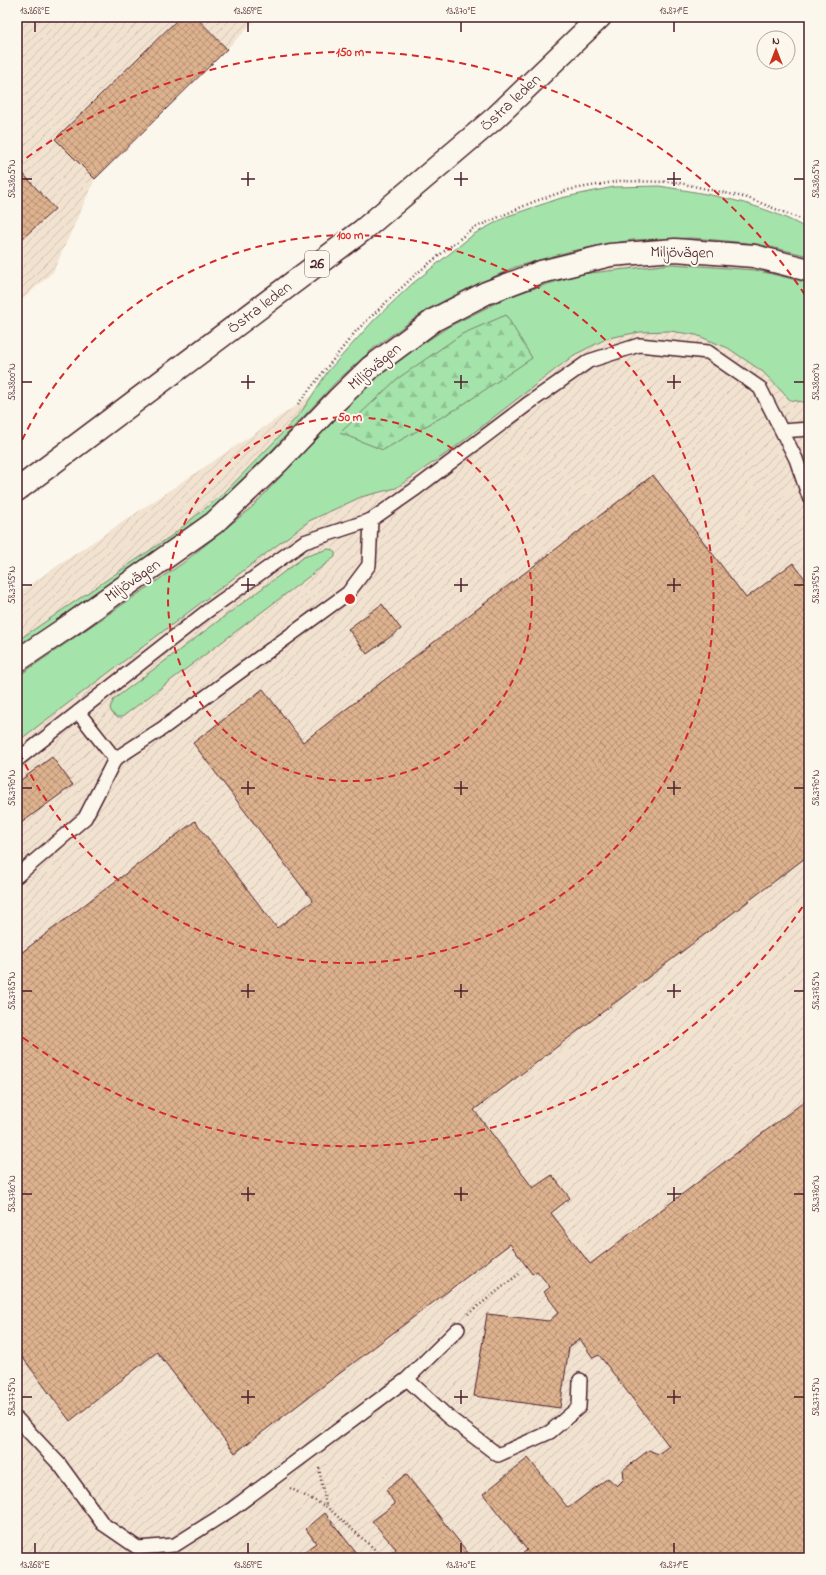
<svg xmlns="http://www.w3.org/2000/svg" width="826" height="1575" viewBox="0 0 826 1575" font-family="'Indie Flower',sans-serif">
	<defs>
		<pattern id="industrial-furrows" width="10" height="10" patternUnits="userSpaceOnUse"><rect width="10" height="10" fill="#f2e2d0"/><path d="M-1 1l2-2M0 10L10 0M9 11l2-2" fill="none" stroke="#d1c1b3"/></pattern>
		<pattern id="forest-firs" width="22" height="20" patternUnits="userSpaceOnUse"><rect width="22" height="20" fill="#a4e3aa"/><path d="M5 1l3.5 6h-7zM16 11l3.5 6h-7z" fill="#8fc292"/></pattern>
		<pattern id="building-cross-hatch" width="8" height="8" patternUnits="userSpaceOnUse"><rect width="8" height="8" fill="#ddb28e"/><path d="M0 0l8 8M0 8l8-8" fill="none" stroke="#b59074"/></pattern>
	</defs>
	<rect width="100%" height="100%" fill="#fbf7ec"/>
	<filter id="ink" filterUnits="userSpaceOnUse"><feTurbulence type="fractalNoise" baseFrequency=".025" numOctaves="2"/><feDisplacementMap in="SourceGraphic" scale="8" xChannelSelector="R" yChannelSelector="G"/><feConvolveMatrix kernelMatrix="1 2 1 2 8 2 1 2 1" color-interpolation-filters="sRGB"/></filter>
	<g filter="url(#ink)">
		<!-- industrial -->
		<path fill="url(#industrial-furrows)" d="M17 17H259L95 179 53 272 17 304Z
			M599 202 809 252V1558H17V593Z"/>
		<!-- grass -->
		<path fill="#a4e3aa" stroke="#77816a" d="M659 186C710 194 764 203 809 230V256L758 244 693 238 632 240 571 251 515 267 465 290 428 309 375 347 337 381 226 499 178 537 17 647V641L171 536 223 494 274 442 302 411 328 371 374 320 412 284 474 234 508 216 561 198 614 187Z
			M672 264 755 270 809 283V403L790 400 763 372 728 348 696 335 670 331 640 332 608 338 574 355 450 451 396 488 361 497 309 521 17 742V677L183 563 251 508 379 373 448 327 512 295 581 274Z
			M328 549 333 550 335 553V557L122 717H117L112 713 110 708 114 699 304 557Z"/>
		<!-- forest -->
		<path fill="url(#forest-firs)" stroke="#77816a" d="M506 315 532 358 458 408 383 450 340 433 397 379 462 334Z"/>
		<!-- building -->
		<path fill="url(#building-cross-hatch)" stroke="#4a1f2b" d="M180 17H196L227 49 95 179 55 139Z
			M17 167 55 209 23 238 17 231Z
			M653 475 746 598 793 563 809 584V862L805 858 474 1110 533 1188 552 1175 570 1198 551 1213 590 1264 809 1098V1558H517L527 1550 483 1494 528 1458 568 1508 608 1478 617 1486 624 1479 623 1470 649 1450 658 1454 669 1446 599 1355 593 1358 580 1339 569 1347 560 1408 474 1396 487 1314 549 1321 559 1312 544 1292 550 1287 537 1271 532 1274 510 1244 235 1453 157 1352 70 1421 17 1350V956L195 821 277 928 313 901 193 743 263 689 303 742Z
			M382 604 401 629 367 654 348 629Z
			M52 757 73 785 17 826V783Z
			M809 905V940L805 935Z
			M406 1474 472 1558H385L396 1549 372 1521 395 1504 386 1490Z
			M325 1513 360 1558H295L316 1543 306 1529Z"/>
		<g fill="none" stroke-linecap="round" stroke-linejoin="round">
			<defs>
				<path id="service" d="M782 431 809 429
					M78 712 115 759
					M17 760 206 612 304 542 371 520 414 490 529 403 589 361 639 345 708 352 760 388 796 459 809 497
					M17 876 85 818 115 759 163 728 348 593 369 565 371 520
					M407 1379 447 1416 498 1455 550 1432 579 1407 580 1380
					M17 1419 60 1465 103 1524 138 1548 175 1545 232 1509 407 1379 458 1329"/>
				<path id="minor" d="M17 661 69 626 214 523 280 460 337 400 371 367 434 320 486 293 541 272 610 255 675 250 754 256 809 270"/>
				<path id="trunk" d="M17 490 363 230 496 117 600 17"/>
			</defs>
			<!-- service casing -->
			<use href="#service" stroke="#4a1f2b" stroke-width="16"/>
			<!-- minor casing -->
			<use href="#minor" stroke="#4a1f2b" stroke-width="25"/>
			<!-- trunk casing -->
			<use href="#trunk" stroke="#4a1f2b" stroke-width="25"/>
			<!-- path -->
			<path stroke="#4a1f2b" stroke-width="2.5" stroke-dasharray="1 3" stroke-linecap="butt" d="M298 404 356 331 416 274 472 229 533 202 568 190 620 181 675 182 748 198 803 220 809 224
				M468 1314 519 1274
				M319 1468 326 1506
				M290 1488 327 1507 381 1555"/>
			<!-- service -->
			<use href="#service" stroke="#fbf7ec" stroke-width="13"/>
			<!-- minor -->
			<use href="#minor" stroke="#fbf7ec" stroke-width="22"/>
			<!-- trunk -->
			<use href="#trunk" stroke="#fbf7ec" stroke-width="22"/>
		</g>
	</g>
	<!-- ticks -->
	<path fill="none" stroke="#4a1f2b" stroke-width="1.5" d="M35 22V32M248 22V32M461 22V32M674 22V32M248 172V186M461 172V186M674 172V186M22 179H32M241 179H255M454 179H468M667 179H681M794 179H804M248 375V389M461 375V389M674 375V389M22 382H32M241 382H255M454 382H468M667 382H681M794 382H804M248 578V592M461 578V592M674 578V592M22 585H32M241 585H255M454 585H468M667 585H681M794 585H804M248 781V795M461 781V795M674 781V795M22 788H32M241 788H255M454 788H468M667 788H681M794 788H804M248 984V998M461 984V998M674 984V998M22 991H32M241 991H255M454 991H468M667 991H681M794 991H804M248 1187V1201M461 1187V1201M674 1187V1201M22 1194H32M241 1194H255M454 1194H468M667 1194H681M794 1194H804M248 1390V1404M461 1390V1404M674 1390V1404M22 1397H32M241 1397H255M454 1397H468M667 1397H681M794 1397H804M35 1543V1553M248 1543V1553M461 1543V1553M674 1543V1553"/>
	<!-- distance rings -->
	<g fill="none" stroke="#d62828" stroke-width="2" stroke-dasharray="7 5">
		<circle cx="350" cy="599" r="182"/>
		<path d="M17 451A364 364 0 1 1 17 747"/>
		<path d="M809 897A547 547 0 0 1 17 1033M17 165A547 547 0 0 1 809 301"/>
	</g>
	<g text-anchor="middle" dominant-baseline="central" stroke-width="4" stroke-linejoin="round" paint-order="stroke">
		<!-- shield labels -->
		<rect fill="#fbf7ec" stroke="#7f6065" stroke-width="1" x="305" y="251" width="24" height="26" rx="3"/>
		<g font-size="15" font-weight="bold" fill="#4a1f2b">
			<text x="317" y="264">26</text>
		</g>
		<!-- street labels -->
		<g font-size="16" fill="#4a1f2b" stroke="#fbf7ec">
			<text transform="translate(511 103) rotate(-43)">Östra leden</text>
			<text transform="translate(682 253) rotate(1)">Miljövägen</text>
			<text transform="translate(260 308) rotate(-37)">Östra leden</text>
			<text transform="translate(375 367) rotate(-40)">Miljövägen</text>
			<text transform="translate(133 581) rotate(-35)">Miljövägen</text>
		</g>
	</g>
	<circle cx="350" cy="599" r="6" fill="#d62828" stroke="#fbf7ec" stroke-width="2"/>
	<g font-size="12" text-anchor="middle" font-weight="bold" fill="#d62828" stroke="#fbf7ec" stroke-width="4" stroke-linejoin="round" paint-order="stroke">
		<text x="350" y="56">150 m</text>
		<text x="350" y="239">100 m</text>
		<text x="350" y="421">50 m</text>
	</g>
	<!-- margin -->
	<rect width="826" height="1575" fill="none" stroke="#fbf7ec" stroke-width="44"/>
	<!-- north arrow -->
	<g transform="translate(776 50)"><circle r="19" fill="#fbf7ec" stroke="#b4a19f"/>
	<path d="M0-3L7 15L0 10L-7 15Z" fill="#c8321e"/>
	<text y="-6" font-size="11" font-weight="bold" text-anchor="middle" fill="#4a1f2b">N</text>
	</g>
	<rect x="22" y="22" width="782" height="1531" fill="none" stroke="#4a1f2b" stroke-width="1.5"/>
	<g font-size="10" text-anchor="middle" fill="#4a1f2b">
		<text x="35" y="14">13.868°E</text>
		<text x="248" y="14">13.869°E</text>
		<text x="461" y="14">13.870°E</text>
		<text x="674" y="14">13.871°E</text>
		<text transform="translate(11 179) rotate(-90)" y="4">58.3805°N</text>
		<text transform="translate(815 179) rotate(-90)" y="4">58.3805°N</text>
		<text transform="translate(11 382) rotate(-90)" y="4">58.3800°N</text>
		<text transform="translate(815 382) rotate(-90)" y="4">58.3800°N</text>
		<text transform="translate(11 585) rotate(-90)" y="4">58.3795°N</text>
		<text transform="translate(815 585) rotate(-90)" y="4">58.3795°N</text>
		<text transform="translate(11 788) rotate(-90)" y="4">58.3790°N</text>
		<text transform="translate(815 788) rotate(-90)" y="4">58.3790°N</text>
		<text transform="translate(11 991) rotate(-90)" y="4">58.3785°N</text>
		<text transform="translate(815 991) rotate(-90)" y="4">58.3785°N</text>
		<text transform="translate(11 1194) rotate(-90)" y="4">58.3780°N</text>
		<text transform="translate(815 1194) rotate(-90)" y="4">58.3780°N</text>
		<text transform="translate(11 1397) rotate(-90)" y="4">58.3775°N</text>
		<text transform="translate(815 1397) rotate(-90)" y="4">58.3775°N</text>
		<text x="35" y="1568">13.868°E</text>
		<text x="248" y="1568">13.869°E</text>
		<text x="461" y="1568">13.870°E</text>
		<text x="674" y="1568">13.871°E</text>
	</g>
</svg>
